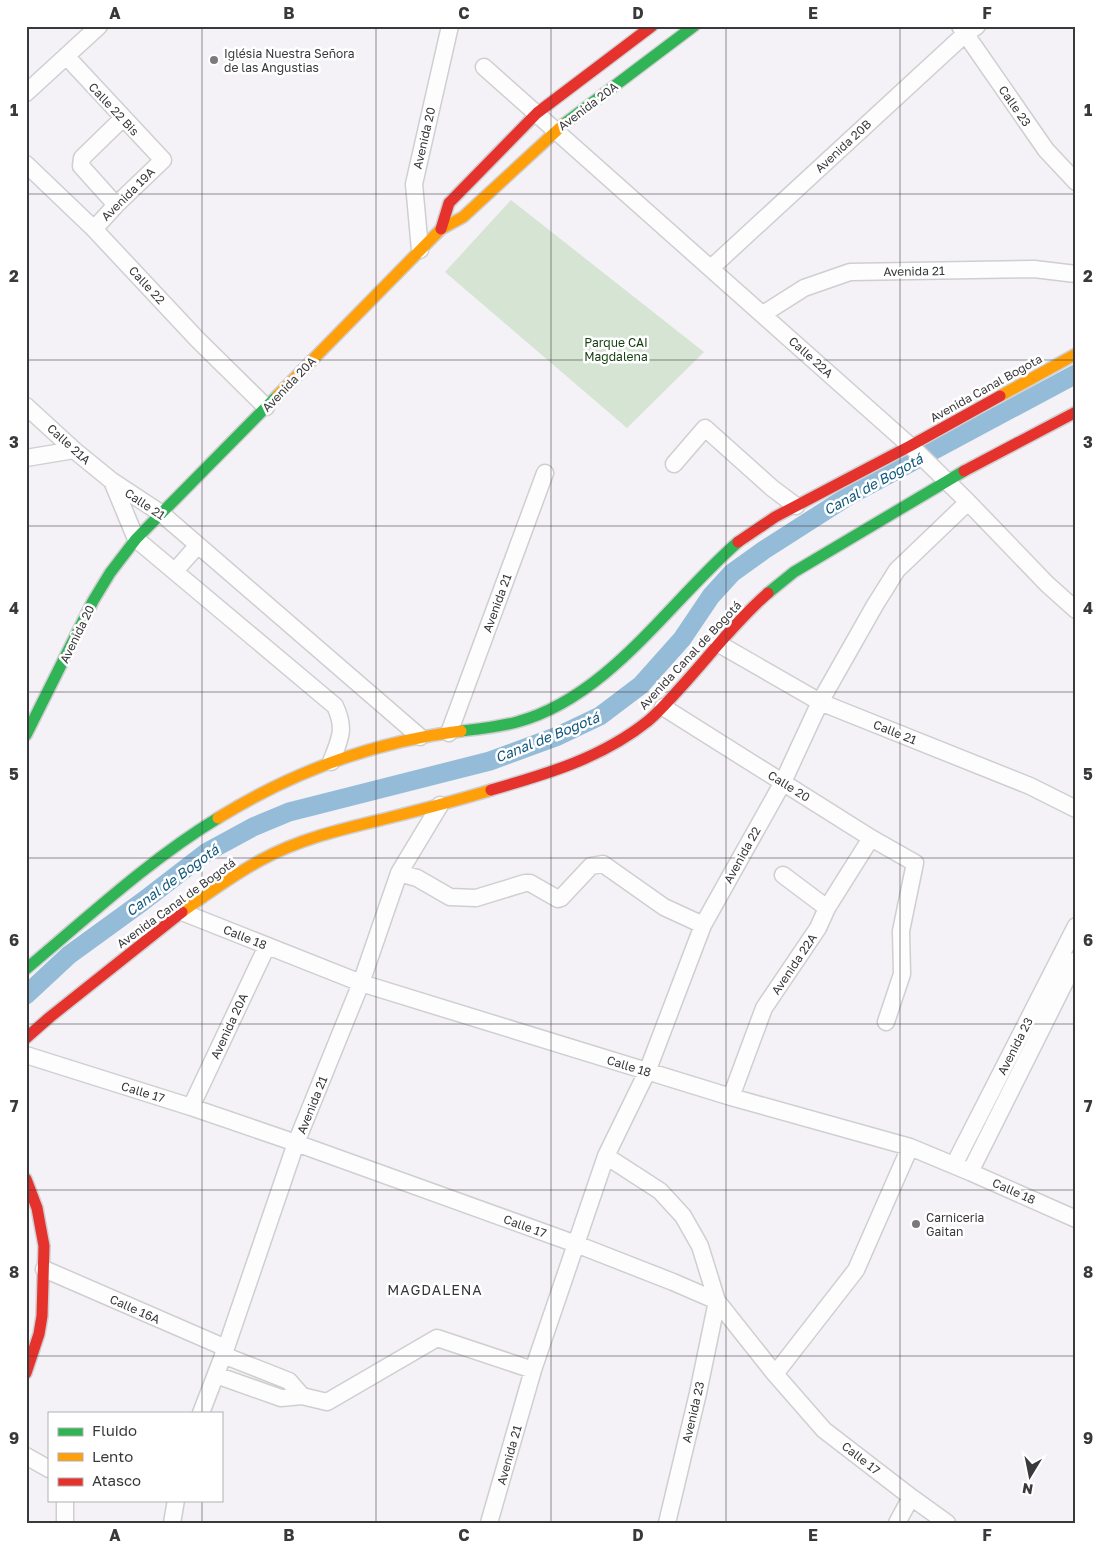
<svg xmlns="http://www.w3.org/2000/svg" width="1102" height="1549" viewBox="0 0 1102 1549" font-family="'Golos Text',sans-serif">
	<rect width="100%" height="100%" fill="#f4f2f6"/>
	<!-- green -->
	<path fill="#d5e4d3" d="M511 200 704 352 627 428 445 272Z"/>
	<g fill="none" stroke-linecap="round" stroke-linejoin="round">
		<!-- canal -->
		<path stroke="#94bcd9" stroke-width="19" d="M26 995 69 955 142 902 207 852 253 827 289 812 490 761 558 736 600 716 641 685 682 639 711 596 732 573 764 550 850 495 1076 374"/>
		<defs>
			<path id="street" d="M960 26 1046 150 1076 182
				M66 56 163 160 116 205 94 229
				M484 67 917 452 968 502 1047 584 1076 610
				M26 93 99 26
				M26 164 94 229 197 339 266 407
				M116 205 81 166 82 158 123 118
				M420 250 414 184 450 26
				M711 268 965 34 977 26
				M763 314 804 288 850 272 1034 269 1076 274
				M26 406 74 450 112 481 162 514 420 737
				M26 458 74 450
				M674 464 705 428 772 488 796 506
				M112 481 136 539 335 706C346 729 340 739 331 762
				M175 571 198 545
				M719 644 820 702 1030 786 1076 809
				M663 707 871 838 915 863 901 931 902 974 886 1022
				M449 733 545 473
				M399 873 417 878 450 897 476 898 525 883H530L558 899 561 898 591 866 603 864 664 907 703 925
				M783 875 827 908
				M182 912 361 983 731 1097 910 1147 970 1172 1076 1219
				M26 1055 191 1107 296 1143 576 1244 673 1282 717 1301 775 1374 824 1430 911 1497 947 1523
				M731 1097 764 1008 818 928 827 908 871 838
				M191 1107 267 946
				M606 1156 660 1191 683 1216 700 1246 717 1301 698 1393 667 1523
				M954 1165 1076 926
				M970 1172 1076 960
				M44 1269 226 1348
				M223 1355 289 1381 302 1396
				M775 1374 856 1270 910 1147
				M216 1375 281 1398 302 1396 327 1402 437 1338 533 1370
				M201 1413 226 1348 296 1143 361 983 399 873 440 805
				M26 1456 49 1469
				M65 1500V1523
				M172 1523 176 1500
				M489 1523 533 1370 606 1156 647 1072 703 925 783 782 820 702 875 605 897 570 968 502
				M897 1523 911 1497"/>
			<path id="fast" d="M564 124 694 26
				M768 593 794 572 964 471
				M461 731C479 729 499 727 517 722 609 697 669 602 738 542
				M26 735 93 601 110 573 136 539 278 395
				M26 969C88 917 149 860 218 818"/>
			<path id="slow" d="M278 395 441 229 463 217 564 124
				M1000 396 1076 354
				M218 818C294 771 372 742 461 731
				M182 912C207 894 233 875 261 860 299 839 342 829 384 819 420 810 456 801 491 790"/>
			<path id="jam" d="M441 229 449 203 537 113 652 26
				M964 471 1076 412
				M738 542 775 517 910 446 1000 396
				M491 790C547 774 602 758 648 721 660 711 671 698 682 686 710 655 737 620 768 593
				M26 1038 50 1017 182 912
				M26 1179 37 1208 44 1246 42 1316 39 1334 26 1373"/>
		</defs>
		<!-- street casing -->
		<use href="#street" stroke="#cfced0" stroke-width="19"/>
		<!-- fast casing -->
		<use href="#fast" stroke="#cfced0" stroke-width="14"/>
		<!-- slow casing -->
		<use href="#slow" stroke="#cfced0" stroke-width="14"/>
		<!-- jam casing -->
		<use href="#jam" stroke="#cfced0" stroke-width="14"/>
		<!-- street -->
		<use href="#street" stroke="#fdfdfe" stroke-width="16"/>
		<!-- fast -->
		<use href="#fast" stroke="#30b455" stroke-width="11"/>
		<!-- slow -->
		<use href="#slow" stroke="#ff9f0a" stroke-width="11"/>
		<!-- jam -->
		<use href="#jam" stroke="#e5322d" stroke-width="11"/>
	</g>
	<!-- grid -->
	<path fill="none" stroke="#39383b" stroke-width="1" stroke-opacity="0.55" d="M202 26V1413M376 26V1523M551 26V1523M726 26V1523M900 26V1523M26 194H1076M26 360H1076M26 526H1076M26 692H1076M26 858H1076M26 1024H1076M26 1190H1076M26 1356H1076M202 1500V1523"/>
	<!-- markers -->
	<g fill="#7a797c" stroke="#fff" stroke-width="2">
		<circle cx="214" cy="60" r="5"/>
		<circle cx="916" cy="1224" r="5"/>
	</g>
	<g text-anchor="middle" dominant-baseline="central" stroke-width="5" stroke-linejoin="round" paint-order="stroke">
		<!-- poi labels -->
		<g font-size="12" fill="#39383b" stroke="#fff" text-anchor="start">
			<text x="224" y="53">Iglésia Nuestra Señora<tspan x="224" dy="14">de las Angustias</tspan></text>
			<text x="926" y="1217">Carniceria<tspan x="926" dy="14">Gaitan</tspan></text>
		</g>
		<!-- street labels -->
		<g font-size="12" fill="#39383b" stroke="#fff">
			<text transform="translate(588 106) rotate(-37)">Avenida 20A</text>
			<text transform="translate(1015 106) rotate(55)">Calle 23</text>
			<text transform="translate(114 109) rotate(47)">Calle 22 Bis</text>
			<text transform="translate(424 138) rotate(-77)">Avenida 20</text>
			<text transform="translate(843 146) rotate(-43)">Avenida 20B</text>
			<text transform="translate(128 194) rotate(-45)">Avenida 19A</text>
			<text transform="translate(914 271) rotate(-1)">Avenida 21</text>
			<text transform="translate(147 285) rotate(47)">Calle 22</text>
			<text transform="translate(811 357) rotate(42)">Calle 22A</text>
			<text transform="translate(289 384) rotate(-46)">Avenida 20A</text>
			<text transform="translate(986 388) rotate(-29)">Avenida Canal Bogota</text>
			<text transform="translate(69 444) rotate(42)">Calle 21A</text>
			<text transform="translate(145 504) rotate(34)">Calle 21</text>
			<text transform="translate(497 603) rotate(-70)">Avenida 21</text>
			<text transform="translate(77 634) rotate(-64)">Avenida 20</text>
			<text transform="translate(690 655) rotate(-47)">Avenida Canal de Bogotá</text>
			<text transform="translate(895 732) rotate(22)">Calle 21</text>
			<text transform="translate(789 786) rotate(32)">Calle 20</text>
			<text transform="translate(742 855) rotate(-61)">Avenida 22</text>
			<text transform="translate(176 903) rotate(-36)">Avenida Canal de Bogotá</text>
			<text transform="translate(245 937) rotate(22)">Calle 18</text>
			<text transform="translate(794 964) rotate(-56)">Avenida 22A</text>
			<text transform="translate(229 1026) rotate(-65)">Avenida 20A</text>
			<text transform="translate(1015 1046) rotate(-63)">Avenida 23</text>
			<text transform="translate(629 1066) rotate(17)">Calle 18</text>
			<text transform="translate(143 1092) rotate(17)">Calle 17</text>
			<text transform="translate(312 1105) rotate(-68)">Avenida 21</text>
			<text transform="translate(1014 1191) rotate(24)">Calle 18</text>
			<text transform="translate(525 1226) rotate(20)">Calle 17</text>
			<text transform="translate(135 1309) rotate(24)">Calle 16A</text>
			<text transform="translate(693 1412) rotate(-77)">Avenida 23</text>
			<text transform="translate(509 1455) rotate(-74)">Avenida 21</text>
			<text transform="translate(861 1458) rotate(38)">Calle 17</text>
		</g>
		<!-- park labels -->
		<g font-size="12" fill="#133e0d" stroke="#fff">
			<text x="616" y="342">Parque CAI<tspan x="616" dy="14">Magdalena</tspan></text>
		</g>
		<!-- water labels -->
		<g font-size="14" font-style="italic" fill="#10577d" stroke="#fff">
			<text transform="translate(873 484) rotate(-29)">Canal de Bogotá</text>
			<text transform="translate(547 737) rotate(-22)">Canal de Bogotá</text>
			<text transform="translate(172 880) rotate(-36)">Canal de Bogotá</text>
		</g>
		<!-- neighbourhood labels -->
		<g font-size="14" letter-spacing="1" fill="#37363b" stroke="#fff">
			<text x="435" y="1289">MAGDALENA</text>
		</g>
	</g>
	<!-- border -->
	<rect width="1102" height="1549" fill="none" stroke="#ffffff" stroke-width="55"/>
	<!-- legend -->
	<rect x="48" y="1412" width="175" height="90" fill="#ffffff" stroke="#b0afb1"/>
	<rect x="58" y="1428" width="25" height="8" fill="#30b455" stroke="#b0afb1"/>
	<text x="92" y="1436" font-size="15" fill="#39383b">Fluido</text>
	<rect x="58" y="1453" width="25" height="8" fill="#ff9f0a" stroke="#b0afb1"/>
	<text x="92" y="1462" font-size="15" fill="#39383b">Lento</text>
	<rect x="58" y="1478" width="25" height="8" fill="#e5322d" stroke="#b0afb1"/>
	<text x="92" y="1486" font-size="15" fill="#39383b">Atasco</text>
	<!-- north arrow -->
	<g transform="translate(1030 1476) rotate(190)" stroke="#ffffff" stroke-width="4" paint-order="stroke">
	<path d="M0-4L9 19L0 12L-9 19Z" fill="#39383b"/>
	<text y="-8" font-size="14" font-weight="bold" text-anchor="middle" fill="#39383b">N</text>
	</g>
	<rect x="28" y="28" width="1046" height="1494" fill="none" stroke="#39383b" stroke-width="2"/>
	<g font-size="16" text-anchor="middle" font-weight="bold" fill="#39383b">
		<text x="115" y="19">A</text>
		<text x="289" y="19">B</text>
		<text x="464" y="19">C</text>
		<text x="638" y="19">D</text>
		<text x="813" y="19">E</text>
		<text x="987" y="19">F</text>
		<text x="14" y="116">1</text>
		<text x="1088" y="116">1</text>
		<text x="14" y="282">2</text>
		<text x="1088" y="282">2</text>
		<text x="14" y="448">3</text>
		<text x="1088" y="448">3</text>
		<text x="14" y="614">4</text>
		<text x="1088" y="614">4</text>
		<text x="14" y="780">5</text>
		<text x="1088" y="780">5</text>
		<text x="14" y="946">6</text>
		<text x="1088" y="946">6</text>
		<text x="14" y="1112">7</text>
		<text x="1088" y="1112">7</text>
		<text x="14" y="1278">8</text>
		<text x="1088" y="1278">8</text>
		<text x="14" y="1444">9</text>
		<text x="1088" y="1444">9</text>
		<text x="115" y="1541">A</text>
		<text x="289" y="1541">B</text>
		<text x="464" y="1541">C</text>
		<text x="638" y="1541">D</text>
		<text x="813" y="1541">E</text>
		<text x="987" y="1541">F</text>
	</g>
</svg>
